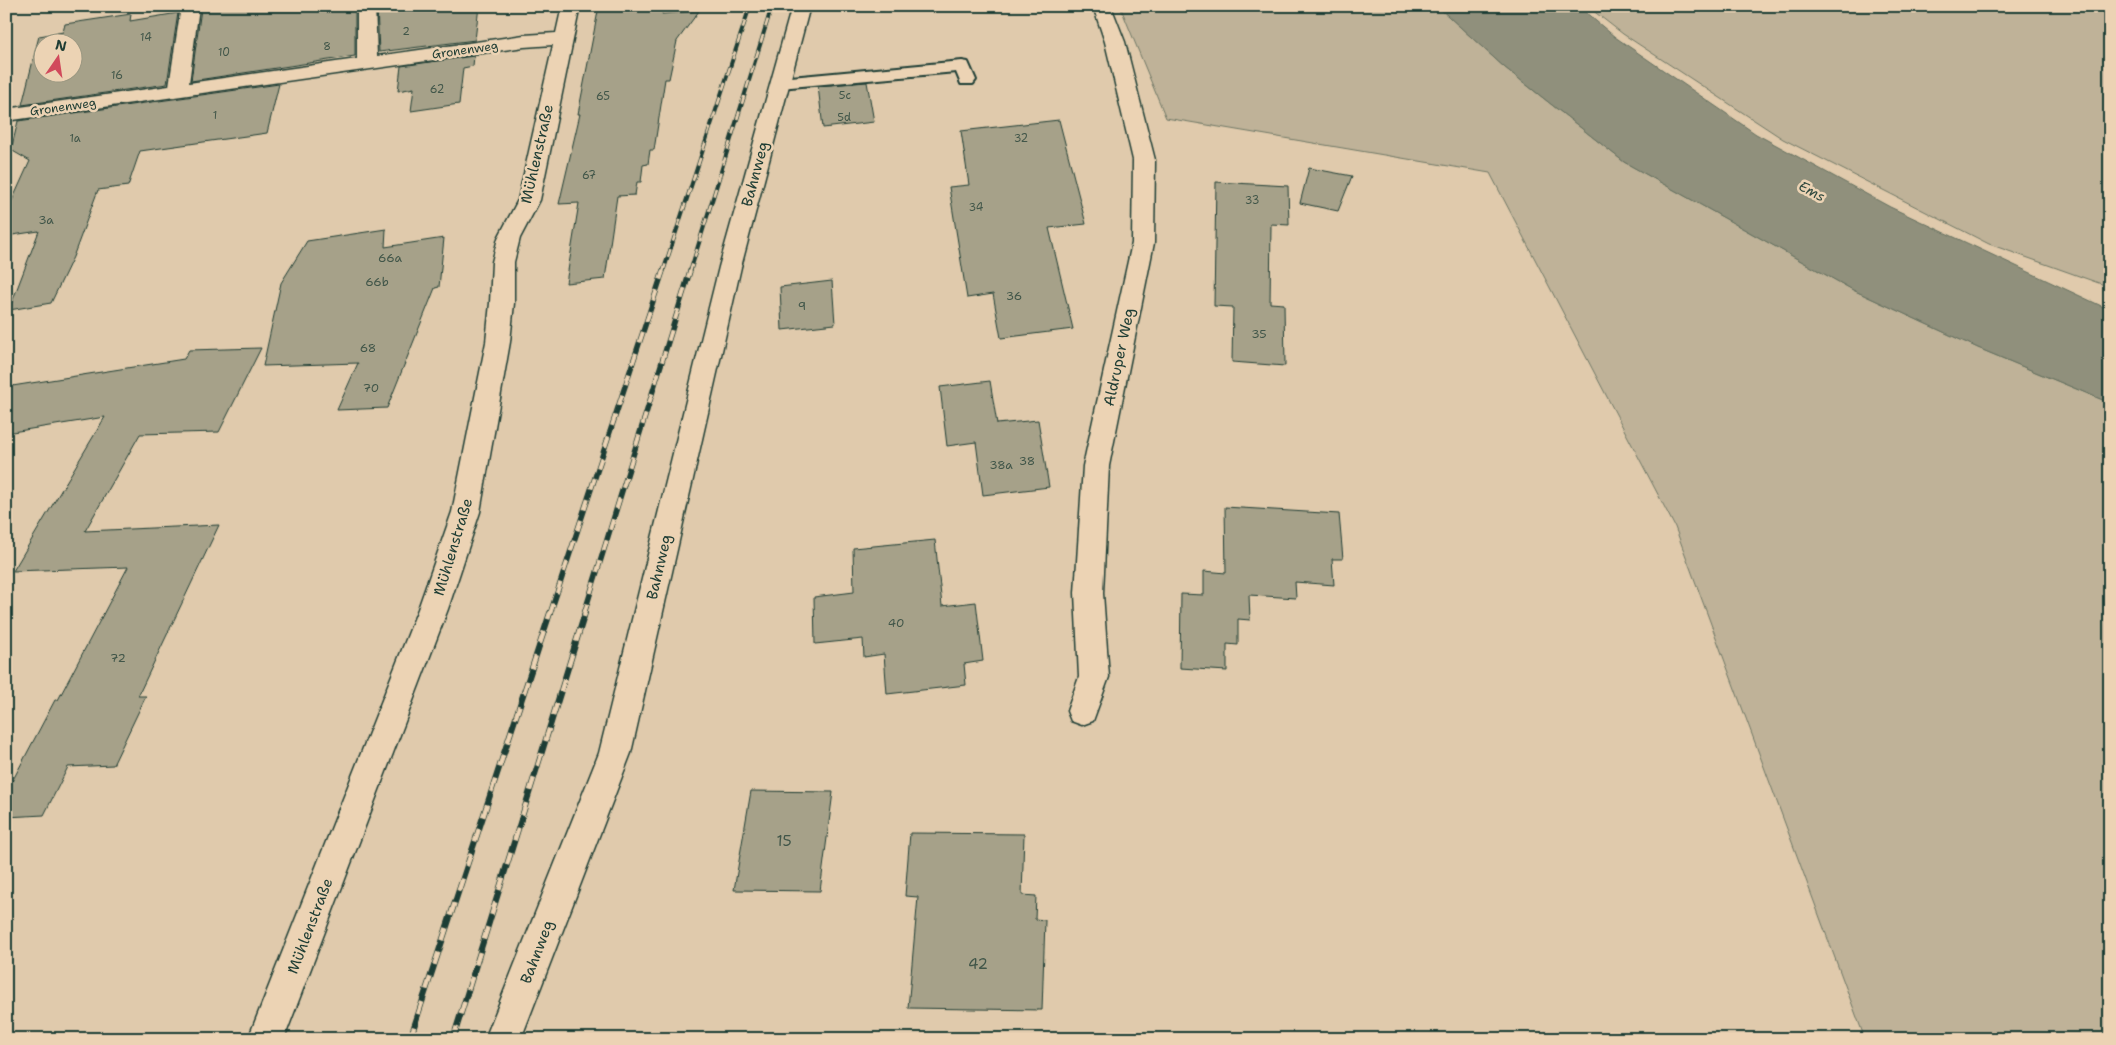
<svg xmlns="http://www.w3.org/2000/svg" width="2116" height="1045" viewBox="0 0 2116 1045" font-family="'Shantell Sans',sans-serif">
	<rect width="100%" height="100%" fill="#e0caac"/>
	<filter id="ink" filterUnits="userSpaceOnUse"><feTurbulence type="fractalNoise" baseFrequency=".02" numOctaves="2"/><feDisplacementMap in="SourceGraphic" scale="10" xChannelSelector="R" yChannelSelector="G"/><feConvolveMatrix kernelMatrix="1 2 1 2 8 2 1 2 1" color-interpolation-filters="sRGB"/></filter>
	<g filter="url(#ink)">
		<!-- green -->
		<path fill="#bfb298" stroke="#6f7866" d="M1120 6H1437L1504 67 1624 162 1853 290 1978 348 2110 403V1039H1865L1675 527 1490 173 1166 118Z
			M1587 6H2110V287L1989 244 1783 139 1623 34Z"/>
		<!-- water -->
		<path fill="#90907b" stroke="#636f5f" d="M1437 6H1578L1615 37 1756 134 1890 207 2110 310V403L1978 348 1853 290 1624 162 1504 67Z"/>
		<!-- building -->
		<path fill="#a6a189" stroke="#1f3d34" fill-rule="evenodd" d="M220 6H355V56L191 81 201 9Z
			M377 6H479L475 40 379 52Z
			M599 6H663L662 14 699 11 677 41 669 79H665L654 150H650L648 164 643 165 641 182H637L635 195 617 196 605 279 566 283 579 203 559 204 580 114H578Z
			M178 13 167 84 22 105 39 36 63 32 65 24 131 14 130 21ZM42 42H72V72H42Z
			M474 56 473 66 463 68 459 104 411 111 414 88 398 91 401 66Z
			M867 82 874 122 823 128 818 86Z
			M279 84 267 133 140 151 128 186 98 190 73 257 51 303 9 310 39 231 6 236V214L30 161 11 150 18 121Z
			M1059 120 1086 224 1049 228 1073 329 1001 338 993 294 967 298 949 187 969 185 961 131Z
			M1309 168 1352 176 1338 211 1300 203Z
			M1216 182 1288 186 1289 225 1271 224 1270 303 1284 304 1285 366 1232 362 1233 307 1214 306Z
			M386 229 385 247 444 238 439 287 435 288 387 408 337 410 358 363 263 366 281 283 307 241Z
			M832 281 835 324 782 330 780 287Z
			M261 348 219 432 140 434 85 531 219 525 138 696H146L113 765 68 767 44 815 6 817V793L55 700H58L128 567 13 571 105 417 6 433V387L184 359 189 350Z
			M990 381 997 424 1038 420 1049 487 983 495 976 442 947 446 940 387Z
			M1225 507 1339 514 1343 559H1332L1334 585 1295 582 1296 598 1249 595 1250 620 1238 619V645L1227 644V671L1180 668 1181 594 1204 595V571L1226 573Z
			M935 540 942 606 976 602 983 661 964 664 966 685 887 694 884 654 864 657 863 639 815 644 814 597 854 592 853 548Z
			M751 791 833 792 820 891 734 890Z
			M910 833 1024 834 1022 895 1036 896 1035 919 1045 920 1042 1010 908 1008 918 897 905 896Z"/>
		<g fill="none" stroke-linecap="round" stroke-linejoin="round">
			<defs>
				<path id="lane" d="M962 61 968 62 976 80 973 84H961L956 72 780 88 774 87 771 83 774 79 780 78Z"/>
				<path id="street" d="M181 6 199 7 189 83 357 59V6H375L377 56 524 35 556 33 562 6H580L540 200 520 238 514 262V303L510 342 480 512 448 609 284 1039H248L418 609 452 512 486 342 490 303 492 262 498 238 518 200 553 45 524 47 6 121V109L169 86Z
					M792 6H810L741 267 631 753 521 1039H485L599 753 719 267Z
					M1093 6H1111L1125 42 1155 160 1154 243 1109 466 1103 593 1109 677 1093 721 1082 725 1071 721 1067 711 1079 677 1075 593 1083 466 1132 243 1133 160 1105 42Z"/>
			</defs>
			<!-- lane casing -->
			<use href="#lane" stroke="#1f3d34" stroke-width="4"/>
			<!-- street casing -->
			<use href="#street" stroke="#1f3d34" stroke-width="3"/>
			<!-- lane -->
			<use href="#lane" fill="#ecd3b4" fill-rule="evenodd"/>
			<!-- street -->
			<use href="#street" fill="#ecd3b4" fill-rule="evenodd"/>
			<defs>
				<path id="rail-far2" d="M663 272 750 6
					M690 272 772 6"/>
				<path id="rail-far1" d="M550 614 663 271
					M584 614 690 271"/>
				<path id="rail" d="M410 1039 550 613
					M453 1039 585 613"/>
			</defs>
			<!-- rail-far2 casing -->
			<use href="#rail-far2" stroke="#1f3d34" stroke-width="4"/>
			<!-- rail-far1 casing -->
			<use href="#rail-far1" stroke="#1f3d34" stroke-width="5.5"/>
			<!-- rail casing -->
			<use href="#rail" stroke="#1f3d34" stroke-width="6"/>
			<!-- rail-far2 -->
			<use href="#rail-far2" stroke="#ecd3b4" stroke-width="2.5" stroke-dasharray="8" stroke-linecap="butt"/>
			<!-- rail-far1 -->
			<use href="#rail-far1" stroke="#ecd3b4" stroke-width="4" stroke-dasharray="11" stroke-linecap="butt"/>
			<!-- rail -->
			<use href="#rail" stroke="#ecd3b4" stroke-width="4.5" stroke-dasharray="13" stroke-linecap="butt"/>
		</g>
	</g>
	<g text-anchor="middle" dominant-baseline="central" stroke-width="5" stroke-linejoin="round" paint-order="stroke">
		<!-- far-number labels -->
		<g font-size="11" fill="#415649">
			<text x="406" y="31">2</text>
			<text x="146" y="37">14</text>
			<text x="327" y="46">8</text>
			<text x="224" y="52">10</text>
			<text x="117" y="75">16</text>
			<text x="437" y="89">62</text>
			<text x="845" y="95">5c</text>
			<text x="603" y="96">65</text>
			<text x="215" y="115">1</text>
			<text x="844" y="117">5d</text>
			<text x="75" y="138">1a</text>
			<text x="1021" y="138">32</text>
			<text x="589" y="175">67</text>
			<text x="1252" y="200">33</text>
			<text x="976" y="207">34</text>
		</g>
		<!-- far-street labels -->
		<g font-size="12" fill="#1f3d34" stroke="#ecd3b4">
			<text transform="translate(465 50) rotate(-8)">Gronenweg</text>
			<text transform="translate(63 107) rotate(-8)">Gronenweg</text>
		</g>
		<!-- number labels -->
		<g font-size="12" fill="#415649">
			<text x="46" y="220">3a</text>
			<text x="390" y="258">66a</text>
			<text x="377" y="282">66b</text>
			<text x="1014" y="296">36</text>
			<text x="802" y="306">9</text>
			<text x="1259" y="334">35</text>
			<text x="368" y="348">68</text>
			<text x="371" y="388">70</text>
			<text x="1027" y="461">38</text>
			<text x="1001" y="465">38a</text>
			<text x="896" y="623">40</text>
			<text x="118" y="658">72</text>
		</g>
		<!-- far-water labels -->
		<g font-size="14" font-style="italic" fill="#30493f" stroke="#ecd3b4">
			<text transform="translate(1812 191) rotate(28)">Ems</text>
		</g>
		<!-- street labels -->
		<g font-size="15" fill="#1f3d34" stroke="#ecd3b4">
			<text transform="translate(537 154) rotate(-77)">Mühlenstraße</text>
			<text transform="translate(755 174) rotate(-75)">Bahnweg</text>
			<text transform="translate(1119 357) rotate(-78)">Aldruper Weg</text>
			<text transform="translate(453 547) rotate(-73)">Mühlenstraße</text>
			<text transform="translate(659 567) rotate(-77)">Bahnweg</text>
			<text transform="translate(310 926) rotate(-69)">Mühlenstraße</text>
			<text transform="translate(537 952) rotate(-69)">Bahnweg</text>
		</g>
		<!-- near-number labels -->
		<g font-size="15" fill="#415649">
			<text x="784" y="841">15</text>
			<text x="978" y="964">42</text>
		</g>
	</g>
	<!-- margin -->
	<rect width="2116" height="1045" fill="none" stroke="#ecd3b4" stroke-width="25"/>
	<rect x="12" y="12" width="2091" height="1020" fill="none" stroke="#1f3d34" stroke-width="2" filter="url(#ink)"/>
	<!-- north arrow -->
	<g transform="translate(58 58) rotate(13)"><circle r="24" fill="#ecd3b4" stroke="#9a9781"/>
	<path d="M0-4L9 19L0 12L-9 19Z" fill="#d1495b"/>
	<text y="-8" font-size="14" font-weight="bold" text-anchor="middle" fill="#1f3d34">N</text>
	</g>
</svg>
